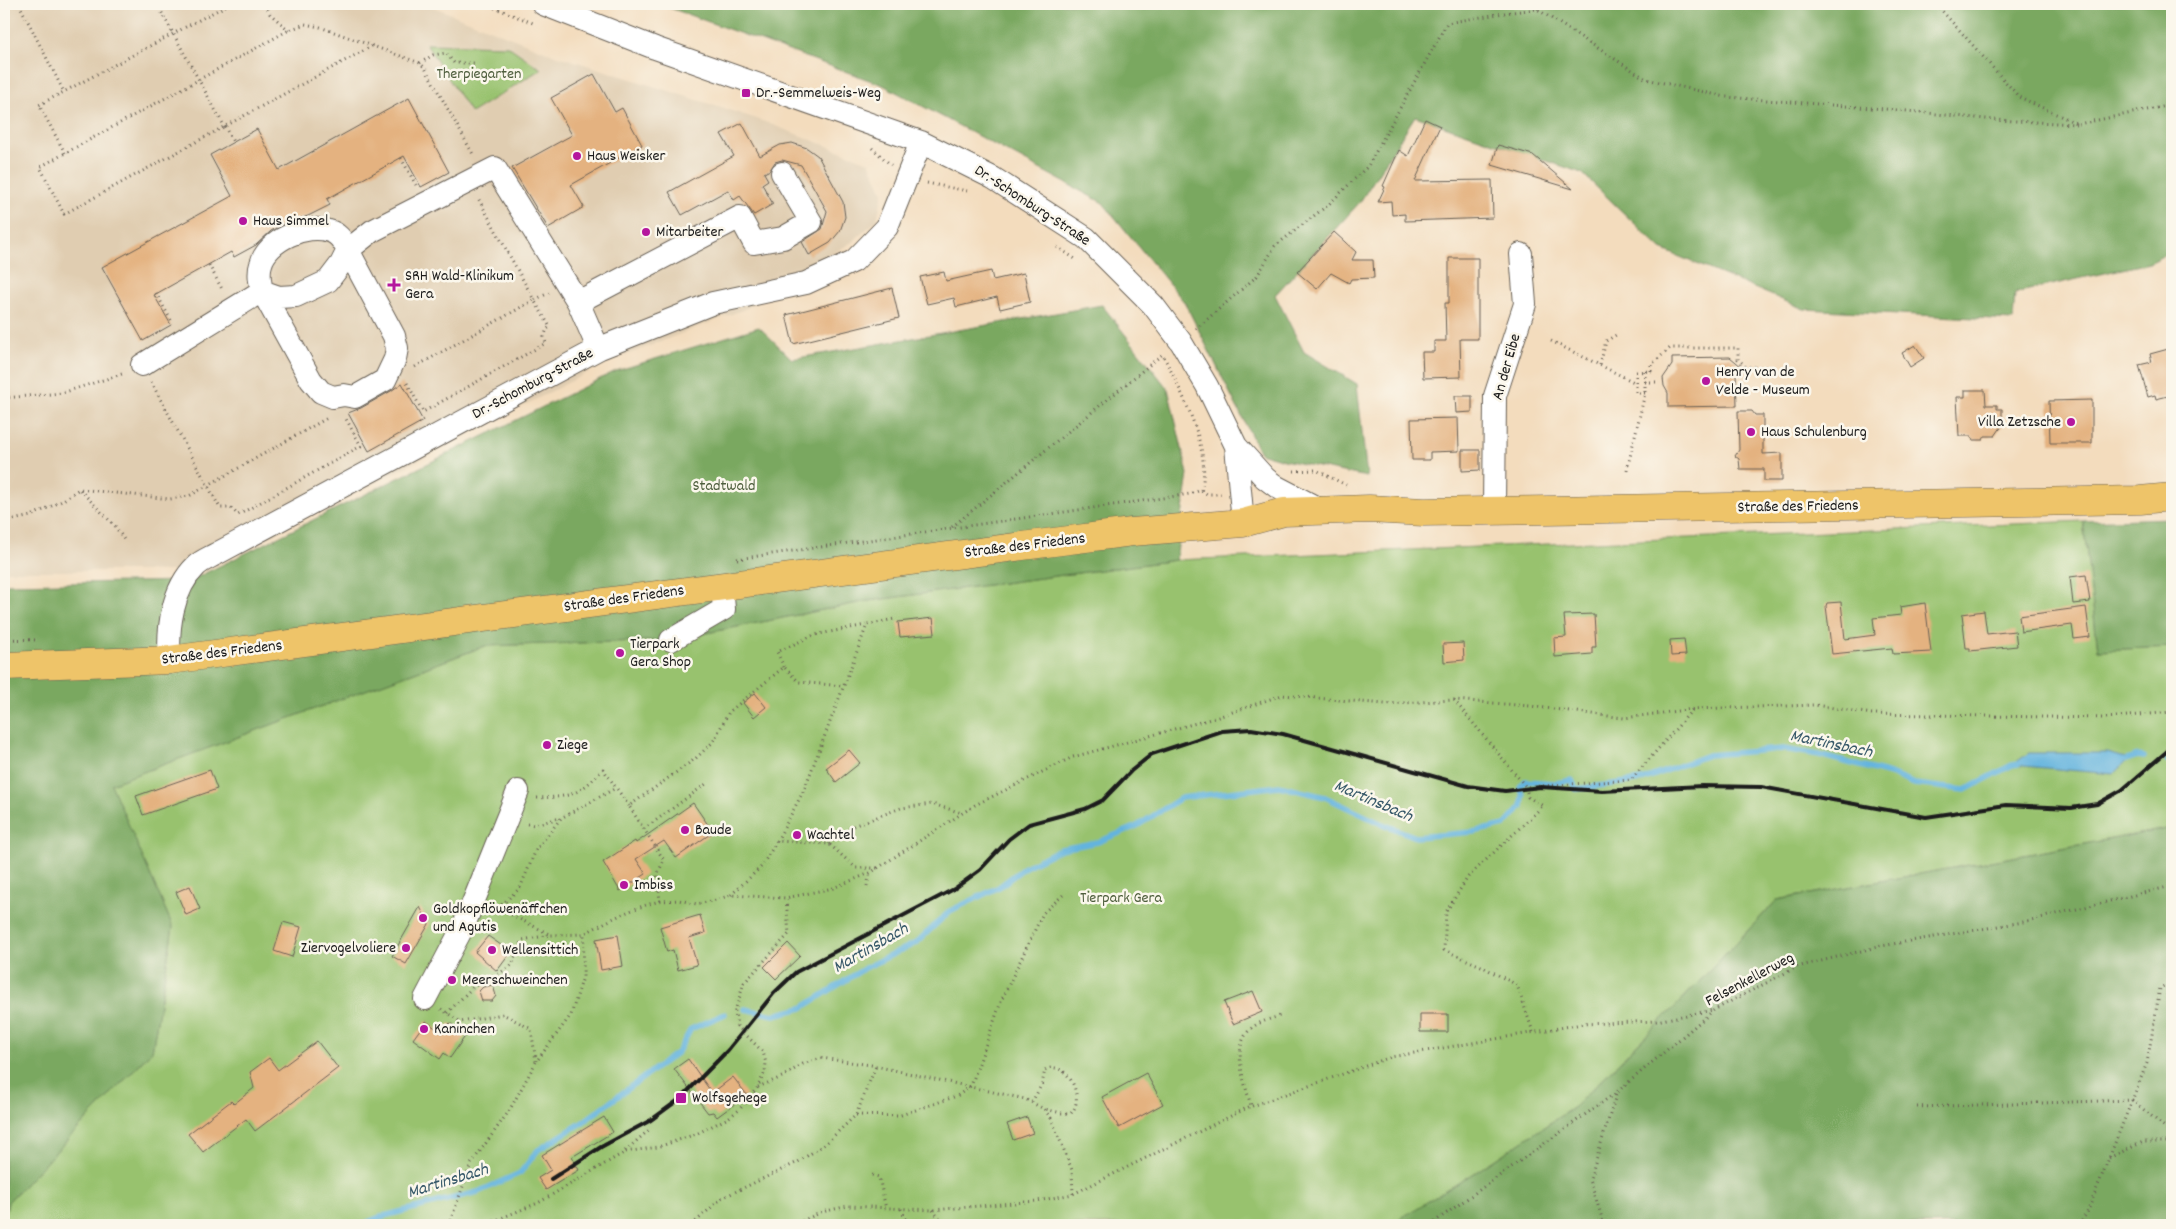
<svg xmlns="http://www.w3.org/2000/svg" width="2176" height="1229" viewBox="0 0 2176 1229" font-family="Dekko,sans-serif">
	<rect width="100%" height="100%" fill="#fbf7ec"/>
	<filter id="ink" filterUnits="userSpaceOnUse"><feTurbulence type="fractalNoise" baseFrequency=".02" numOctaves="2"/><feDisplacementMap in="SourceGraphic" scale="10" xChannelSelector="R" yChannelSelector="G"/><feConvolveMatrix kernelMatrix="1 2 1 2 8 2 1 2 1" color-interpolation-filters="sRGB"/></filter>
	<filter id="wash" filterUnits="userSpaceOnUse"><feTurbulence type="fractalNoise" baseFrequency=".0096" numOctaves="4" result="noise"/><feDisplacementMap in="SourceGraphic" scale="20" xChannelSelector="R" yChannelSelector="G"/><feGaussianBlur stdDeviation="1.12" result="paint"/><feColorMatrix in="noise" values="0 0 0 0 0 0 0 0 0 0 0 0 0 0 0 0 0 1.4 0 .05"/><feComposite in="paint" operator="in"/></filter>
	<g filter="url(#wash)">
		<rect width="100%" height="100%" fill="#f3dcbd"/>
		<!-- built -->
		<path fill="#e0cdb1" d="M4 4H426L552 54 757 119 869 162 883 192 877 220 852 242 747 308 608 362 204 571H4Z"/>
		<!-- green -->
		<path fill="#98c26e" stroke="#5a6f45" d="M426 44 508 46 541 69 471 113Z
			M2083 521 2098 650 2172 647V828L1777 900 1677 1005 1574 1107 1473 1174 1391 1225H4L8 1202 152 1051 173 927 110 784 485 646 671 640 868 601 1176 560Z"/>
		<!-- forest -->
		<path fill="#7aa861" stroke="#4b623e" d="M659 4H2172V252L2149 263 2015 293 2013 320 1804 309 1661 249 1582 173 1415 116 1360 202 1275 295 1304 352 1357 384 1367 477 1284 460 1260 453 1185 303 1103 203 883 85Z
			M1102 305 1168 389 1188 474 1176 560 868 601 671 640 485 646 111 784 173 927 152 1051 8 1202 4 1224V584L189 581 616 371 759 327 792 359Z
			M2172 518V647L2098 650 2083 521Z
			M2172 828V1225H1389L1473 1174 1574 1107 1677 1005 1777 900Z"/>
		<!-- water -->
		<path fill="#63b4de" stroke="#40687d" d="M2029 753H2108L2129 759 2113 774 2012 765Z"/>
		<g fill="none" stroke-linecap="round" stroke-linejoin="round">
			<!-- stream -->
			<path stroke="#63b4de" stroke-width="5.5" d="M2123 761 2138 756 2144 757
				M2167 761H2172
				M745 1009 774 1015 802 1008 865 968 916 943 950 911 999 887 1025 867 1061 849 1098 842 1137 826 1181 798 1279 786 1325 797 1380 823 1416 837 1473 832 1505 825 1522 806 1523 795 1520 787 1525 781 1556 783 1572 780 1576 789 1642 780 1708 755 1783 749 1819 755 1890 774 1914 784 1965 790 2012 765 2018 764
				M361 1225 380 1217 478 1192 520 1173 538 1150 583 1122 678 1052 691 1029 725 1014"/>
		</g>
		<g id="blocks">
			<!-- building -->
			<path fill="#e4b280" d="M594 74 615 112 622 108 642 145 571 185 584 207 548 228 512 168 572 135 551 98Z
				M409 98 449 172 421 187 404 156 327 199 330 205 308 216 283 224 271 231 256 245 234 257 231 252 154 295 171 325 143 341 102 267 232 196 210 155 257 129 279 170Z
				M1425 119 1440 126 1415 181 1492 180 1493 218 1405 221V214L1392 215 1391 201 1378 202 1385 187 1383 186 1399 150 1408 156Z
				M742 123 760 156 780 145 792 143 807 148 818 156 843 202 845 217 840 231 830 243 809 255 802 242 822 229 827 211 801 165 782 160 775 162 770 170 764 173 768 180 762 184 773 204 754 215 740 196 734 200 728 190 682 215 669 192 734 156 721 134Z
				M1498 145 1533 155 1573 189 1492 165Z
				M1334 232 1356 252 1352 260H1373L1374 278 1351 279 1349 283 1331 273 1317 289 1297 272Z
				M1449 258H1478V339H1460L1461 377 1423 378 1422 352H1434V341H1446L1445 303H1449Z
				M991 271 993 280 1024 273 1030 302 1000 309 997 297 956 307 954 298 927 304 920 277 944 272 946 281Z
				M892 288 899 318 793 344 786 315Z
				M1915 345 1924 358 1910 367 1902 353Z
				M2172 348V395L2156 399 2155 395 2148 397 2139 365 2152 362 2150 354Z
				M1730 357 1742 367 1736 372 1737 406 1668 407V393L1664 386 1663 378 1672 365V358Z
				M402 383 423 421 369 451 348 413 361 408 391 391Z
				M1965 390H1985L1986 405H1997V409H2002V426L1995 436H1985L1983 440H1973L1971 436H1959L1957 397H1965Z
				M1455 396H1472V412L1456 413Z
				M2092 400V443H2050L2049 401Z
				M1738 411H1752L1755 415H1763V454L1782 453V481H1764V469H1740L1739 459 1735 456 1739 450Z
				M1458 418 1459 451 1430 452V460H1412L1411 419Z
				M1462 450H1480V470L1462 471Z
				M2086 575 2090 602 2073 604 2070 577Z
				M1841 602 1845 639 1875 635 1873 618 1901 615 1900 607 1925 603 1931 652 1893 654 1892 648 1832 654 1826 606 1827 603Z
				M2086 607 2090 637 2074 639 2072 625 2021 632 2019 616Z
				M1984 611 1987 634 2015 631 2017 646 1970 651V648H1966L1962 614Z
				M1594 614 1596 647H1592V654L1555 657 1554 638 1566 637 1564 615Z
				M933 618 935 634 900 637 898 622Z
				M1684 639 1686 655 1671 656 1670 640Z
				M1463 643 1464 660 1444 662 1443 644Z
				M755 693 766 707 754 717 743 703Z
				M849 750 860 763 836 782 826 768Z
				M210 770 217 789 143 815 136 796Z
				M693 803 713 832 676 858 664 841 636 859 646 874 620 891 603 862 635 841 636 843Z
				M190 886 200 909 186 915 176 892Z
				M420 907 429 924 406 964 392 956Z
				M700 915 705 933 689 938 697 965 678 970 673 950 667 952 660 927Z
				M283 922 301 927 292 957 274 951Z
				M618 935 623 966 601 970 596 939Z
				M488 936 511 952 497 971 475 952Z
				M788 943 800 956 776 979 764 967Z
				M493 985 496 996 492 1001H482L479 991 483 987Z
				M1253 991 1262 1012 1233 1024 1224 1002Z
				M1420 1014H1448V1032H1420Z
				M426 1021 442 1033 450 1023 466 1035 450 1058 444 1053 440 1059 413 1039Z
				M317 1041 338 1068 255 1131 246 1119 203 1152 188 1134 231 1101 234 1104 254 1088 250 1072 269 1058 278 1070Z
				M688 1059 712 1093 733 1077 747 1095 717 1117 713 1112 708 1113 674 1069Z
				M1146 1073 1163 1104 1119 1128 1102 1097Z
				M604 1117 613 1132 572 1157 579 1170 546 1190 538 1178 551 1170 542 1155Z
				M1027 1117 1033 1133 1013 1140 1007 1124Z"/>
		</g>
	</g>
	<g filter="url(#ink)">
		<use href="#blocks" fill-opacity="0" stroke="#675f54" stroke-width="1"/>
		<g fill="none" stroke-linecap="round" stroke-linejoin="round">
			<defs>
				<path id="minor" d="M543 4 655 48 921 142 993 178 1086 238 1153 305 1181 342 1207 386 1236 446 1243 523
					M348 250 394 336 397 348 395 359 385 380 355 397 344 395 333 397 321 392 311 380 262 291 279 297 296 296 328 281 341 264Z
					M578 302 740 217 754 243 783 238 811 222 782 173
					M142 365 262 291C260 282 258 273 261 264 267 240 307 223 329 231 339 233 343 242 348 250L372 231 495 168 578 302 595 341 600 348
					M1236 446 1265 478 1277 487 1321 510
					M1494 510 1495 396 1525 304 1521 254
					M671 640 724 609 722 586
					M170 660C167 629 172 589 196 566 201 561 209 558 216 554L600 348 713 303 806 283 854 261 887 227 921 142
					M425 999 464 925 518 791"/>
				<path id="major" d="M4 666 170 660 1030 545 1132 532 1243 523 1284 512 1369 509 1424 512 2140 500 2172 497"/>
			</defs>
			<!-- minor casing -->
			<use href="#minor" stroke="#675f54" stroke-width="24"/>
			<!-- major casing -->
			<use href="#major" stroke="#675f54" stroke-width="29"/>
			<!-- path -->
			<path stroke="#675f54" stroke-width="3" stroke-dasharray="1 4" stroke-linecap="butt" d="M19 4 64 92
				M157 4 233 142
				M266 4 270 14 289 30
				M485 4 533 23
				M1936 4 2019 97 2078 124 2172 105
				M1537 9 1542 4
				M372 46 64 214 40 167 289 30 305 24 320 27 420 63 425 68 474 156
				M420 63 433 55 446 53 454 63H474
				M872 148 891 165
				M65 153 39 105 229 4
				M401 158 416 185
				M927 183 967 191
				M1057 247 1077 260
				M209 265 223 291
				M156 293 172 322
				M1196 329 1257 276 1275 246 1328 205 1368 166 1447 23 1504 13 1537 9 1646 79 1726 97 1898 110 1995 120 2078 124
				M1551 341 1636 383
				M1164 357C1181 391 1213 452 1201 490
				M1600 365 1606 341 1616 335
				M415 367 534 300 478 198
				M151 382 220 508H231L238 515 361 446 345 417
				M1645 382H1660
				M407 383 423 412 546 343 544 337 547 329 550 327 534 300 549 293
				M1645 393H1636V372L1651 371V365L1670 348H1738V359L1746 367H1771
				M4 398 62 393 125 373
				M1627 470 1645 393V371
				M1294 471 1316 470 1346 485
				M80 490 115 526 125 541
				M4 522 31 516 62 501 79 489 170 499 189 496 329 417
				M952 527 1164 353
				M737 559 1190 494 1201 490 1207 494H1221
				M4 639 39 640
				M784 667 777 652 814 635 866 625
				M1454 700 1526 787 1631 780 1693 709
				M1526 787 1528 797 1543 806 1468 877 1446 912 1444 950 1481 966 1517 985 1533 1032
				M537 798C572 797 579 795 603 769L629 806
				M527 824 535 825 559 818
				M644 829 706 784
				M777 841 804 790 867 625 894 619
				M829 844 853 826 901 808 932 804 962 813
				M867 886 870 874
				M731 895 761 867 777 841 829 844 856 868H878
				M660 901 679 900 697 904 716 900 731 895 786 898 833 888 870 873 975 805 1073 757 1218 717 1282 695 1385 704 1454 700 1530 706 1624 718 1693 709 1815 705 1872 714 2106 718 2172 712
				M498 908 520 888 536 850 561 818 616 788
				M498 908 551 935 584 934
				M441 1009 461 1022 503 1014 531 1029 536 1061
				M447 1013 474 986 488 981 512 965 522 940 551 935
				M758 1087 782 1077 803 1064 821 1058 871 1065 1025 1099 1044 1109 1051 1118 1072 1170 1073 1194
				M1032 1102 1042 1084 1045 1070C1067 1058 1086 1099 1071 1113H1061L1045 1109
				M1252 1106 1391 1057 1582 1024 1656 1021 1713 1010
				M1917 1107 2132 1100 2172 1133
				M856 1115 898 1116 957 1096 971 1086 1002 999 1043 913 1063 895
				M625 1151 649 1130
				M2109 1158 2143 1142H2172
				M872 1175 879 1177 886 1209
				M901 1209 909 1225
				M933 1210 944 1225
				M449 1225 471 1164 509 1111 536 1062 571 1015 583 977 584 934C609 920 632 908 660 901L657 875 664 860 629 806 695 759 713 742 729 712 784 667 799 682 843 686
				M484 1225 538 1203 625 1152 658 1147 696 1134 728 1118 739 1110 757 1088 765 1072 766 1063 763 1052 737 1026 735 1011 744 983 789 934 786 898
				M692 1225 722 1198 798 1162 825 1144 856 1115 876 1066
				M793 1225 822 1212 848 1206 933 1210 1037 1201 1073 1194 1251 1106C1245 1083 1229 1045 1253 1027 1261 1021 1274 1018 1283 1015
				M1430 1225 1617 1092 1714 1010 1797 967 1881 946 2023 922 2172 886
				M1604 1225 1590 1179 1617 1092
				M2079 1225 2087 1213 2147 1063 2160 988 2172 982"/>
			<!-- minor -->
			<use href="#minor" stroke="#fff" stroke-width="22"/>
			<!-- major -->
			<use href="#major" stroke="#eec469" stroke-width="28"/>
			<!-- rail -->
			<path stroke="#1c1c1c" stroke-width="4" d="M551 1179 601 1147 651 1120 681 1098 728 1050 774 993 796 972 954 889 980 870 1009 839 1029 824 1085 809 1103 800 1131 771 1152 754 1222 731 1251 729 1283 734 1468 786 1505 791 1541 787 1602 791 1702 786 1761 787 1926 817 2006 805 2071 808 2097 804 2122 790 2172 747"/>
		</g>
	</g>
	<!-- markers -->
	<g fill="#b5179e" stroke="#fbf7ec" stroke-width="2">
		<rect x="741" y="88" width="10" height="10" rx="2.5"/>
		<circle cx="577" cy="156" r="5"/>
		<circle cx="243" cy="221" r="5"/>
		<circle cx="646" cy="232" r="5"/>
		<path d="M391.5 277.5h5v5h5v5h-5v5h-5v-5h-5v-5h5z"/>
		<circle cx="1706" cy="381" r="5"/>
		<circle cx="2071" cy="422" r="5"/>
		<circle cx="1751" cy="432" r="5"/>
		<circle cx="620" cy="653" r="5"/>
		<circle cx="547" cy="745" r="5"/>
		<circle cx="685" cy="830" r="5"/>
		<circle cx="797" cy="835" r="5"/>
		<circle cx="624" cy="885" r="5"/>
		<circle cx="423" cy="918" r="5"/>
		<circle cx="406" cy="948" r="5"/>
		<circle cx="492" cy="950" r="5"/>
		<circle cx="452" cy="980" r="5"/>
		<circle cx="424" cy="1029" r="5"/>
		<rect x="675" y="1092" width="12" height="12" rx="2.5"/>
	</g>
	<g text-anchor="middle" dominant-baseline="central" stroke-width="5" stroke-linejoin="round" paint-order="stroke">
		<!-- park labels -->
		<g font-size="16" fill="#4e5e3d" stroke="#fbf7ec">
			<text x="479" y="74">Therpiegarten</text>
			<text x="724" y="486">Stadtwald</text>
			<text x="1121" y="898">Tierpark Gera</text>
		</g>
		<!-- poi labels -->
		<g font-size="16" fill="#1c1c1c" stroke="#fbf7ec" text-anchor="start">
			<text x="756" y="93">Dr.-Semmelweis-Weg</text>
			<text x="587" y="156">Haus Weisker</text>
			<text x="253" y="221">Haus Simmel</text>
			<text x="656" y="232">Mitarbeiter</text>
			<text x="405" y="276">SRH Wald-Klinikum<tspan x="405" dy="18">Gera</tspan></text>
			<text x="1716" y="372">Henry van de<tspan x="1716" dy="18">Velde - Museum</tspan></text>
			<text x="2061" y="422" text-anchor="end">Villa Zetzsche</text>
			<text x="1761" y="432">Haus Schulenburg</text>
			<text x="630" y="644">Tierpark<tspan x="630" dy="18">Gera Shop</tspan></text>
			<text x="557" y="745">Ziege</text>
			<text x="695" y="830">Baude</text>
			<text x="807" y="835">Wachtel</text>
			<text x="634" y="885">Imbiss</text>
			<text x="433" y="909">Goldkopflöwenäffchen<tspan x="433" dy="18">und Agutis</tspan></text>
			<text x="396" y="948" text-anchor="end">Ziervogelvoliere</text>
			<text x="502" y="950">Wellensittich</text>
			<text x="462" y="980">Meerschweinchen</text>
			<text x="434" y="1029">Kaninchen</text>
			<text x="692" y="1098">Wolfsgehege</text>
		</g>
		<!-- street labels -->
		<g font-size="16" fill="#1c1c1c" stroke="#fbf7ec">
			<text transform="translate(1032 206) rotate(33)">Dr.-Schomburg-Straße</text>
			<text transform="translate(1507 367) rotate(-74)">An der Eibe</text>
			<text transform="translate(533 384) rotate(-28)">Dr.-Schomburg-Straße</text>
			<text transform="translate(1798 507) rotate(-1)">Straße des Friedens</text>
			<text transform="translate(1025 546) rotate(-7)">Straße des Friedens</text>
			<text transform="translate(624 599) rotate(-8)">Straße des Friedens</text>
			<text transform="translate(222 653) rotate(-7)">Straße des Friedens</text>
			<text transform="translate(1750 980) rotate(-28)">Felsenkellerweg</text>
		</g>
		<!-- water labels -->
		<g font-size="18" font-style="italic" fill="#38596a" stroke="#fbf7ec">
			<text transform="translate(1831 745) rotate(12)">Martinsbach</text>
			<text transform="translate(1373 802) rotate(23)">Martinsbach</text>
			<text transform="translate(871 949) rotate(-30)">Martinsbach</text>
			<text transform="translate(448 1182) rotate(-17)">Martinsbach</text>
		</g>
	</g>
	<!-- margin -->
	<rect width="2176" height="1229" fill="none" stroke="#fbf7ec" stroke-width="20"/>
</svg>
